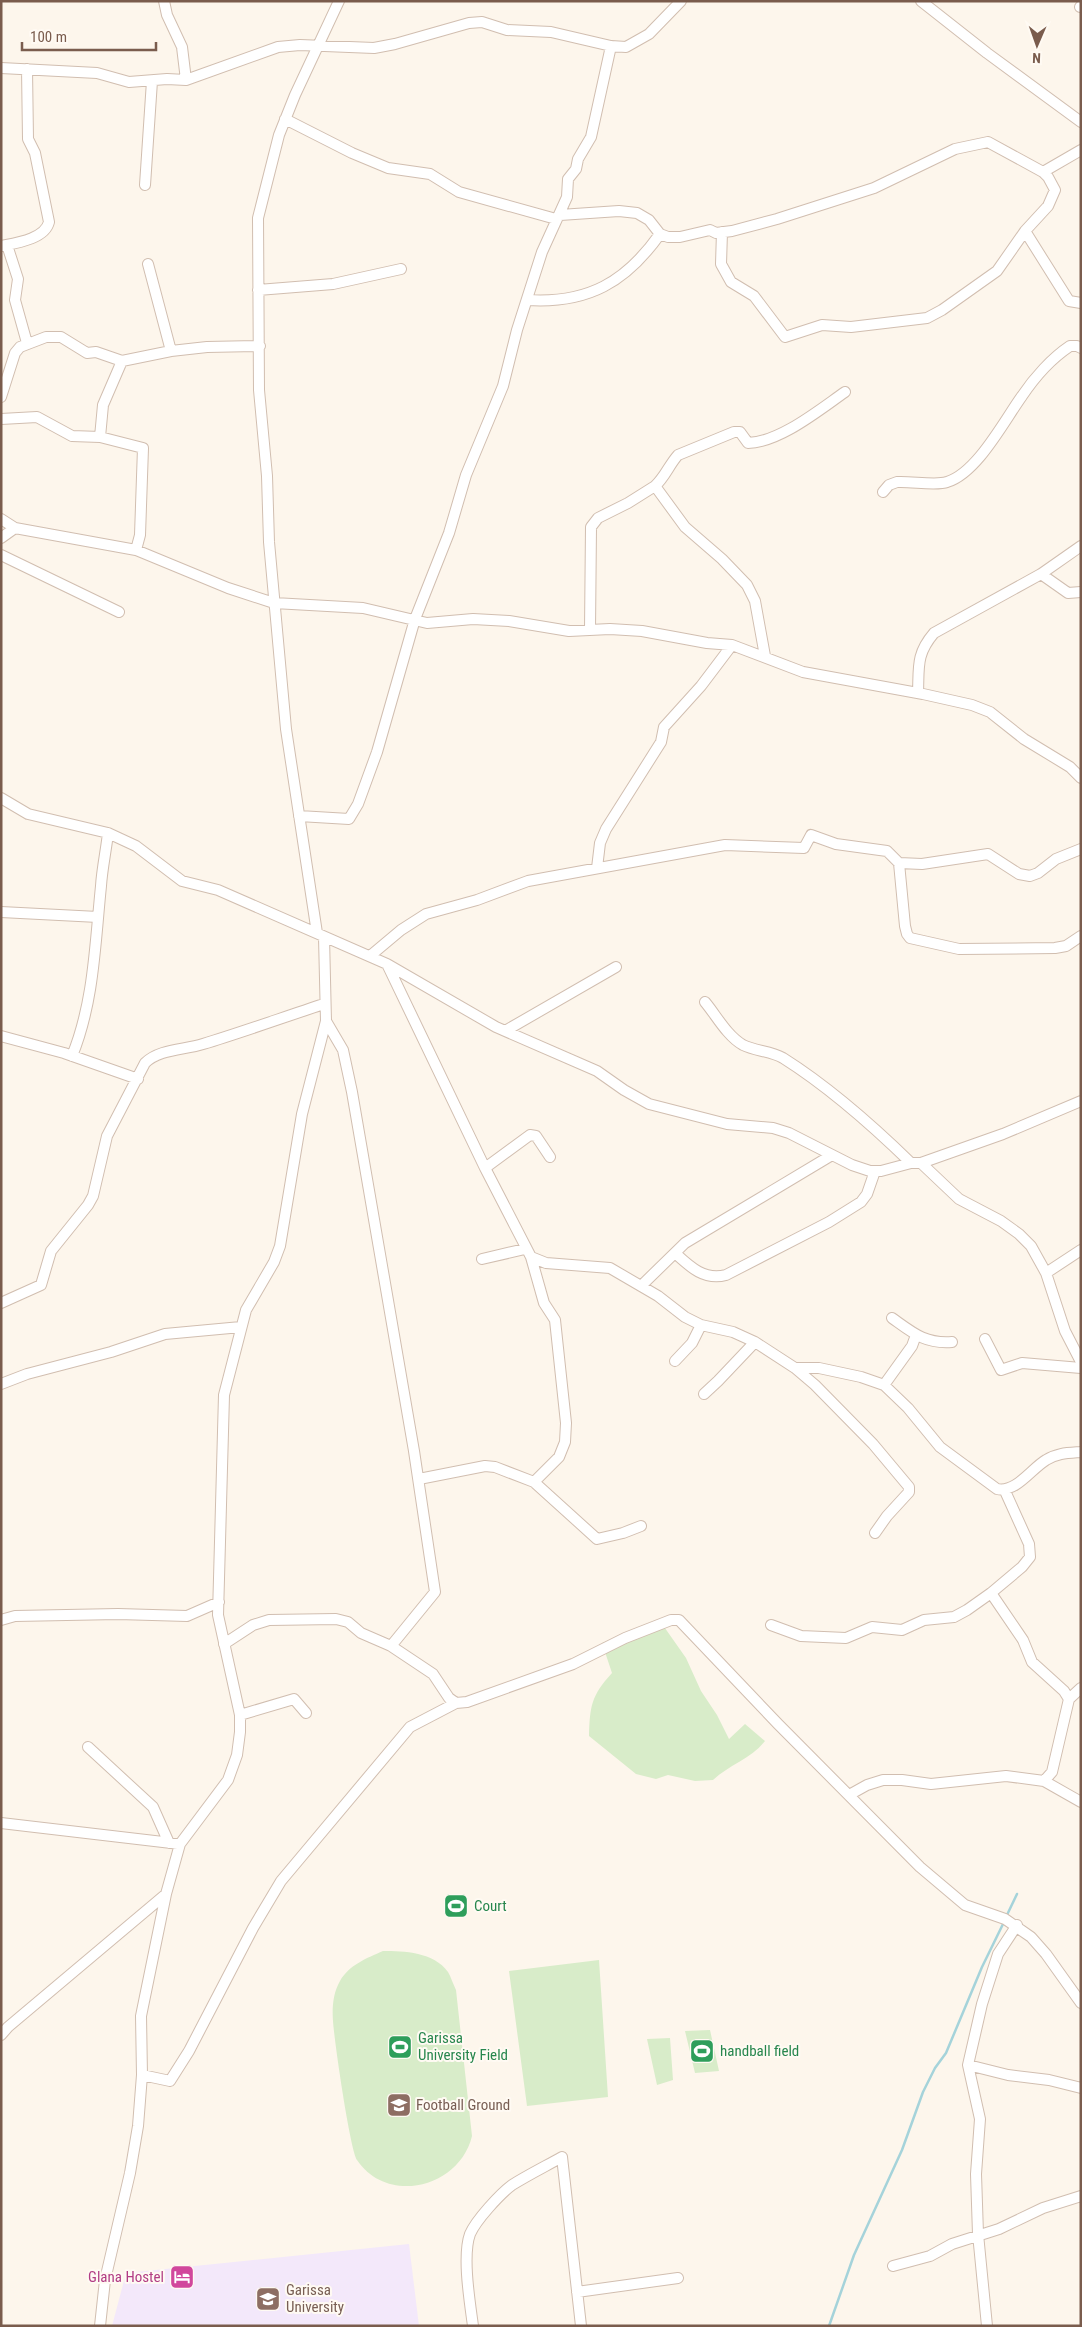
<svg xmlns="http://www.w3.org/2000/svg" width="1082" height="2327" viewBox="0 0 1082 2327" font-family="'Roboto Condensed',sans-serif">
	<rect width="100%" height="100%" fill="#fdf6ec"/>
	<!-- education -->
	<path fill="#f3e8fa" d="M409 2244 419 2326H112L126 2273Z"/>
	<!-- green -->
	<path fill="#d8ecc9" d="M660 1621 686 1658 701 1691 717 1715 729 1739 745 1724 765 1741C752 1758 729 1765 713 1780L695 1781 668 1775 656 1779 636 1774 589 1736C590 1706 591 1696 612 1673L602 1643Z
		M383 1951C404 1951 434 1952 448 1972 451 1977 453 1984 456 1990L472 2136C460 2187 388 2206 357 2160 350 2149 334 2039 333 2021 332 2008 333 1993 340 1981 349 1965 367 1958 383 1951Z
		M599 1960 608 2097 527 2106 509 1971Z
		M710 2030 719 2071 695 2073 685 2031Z
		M670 2038 673 2080 657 2085 647 2039Z"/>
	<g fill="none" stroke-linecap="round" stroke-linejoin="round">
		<!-- stream -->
		<path stroke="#a5d3da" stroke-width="2.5" d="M1006 1917 1017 1894
			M829 2326 854 2255 902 2150 923 2092 935 2068 946 2053 982 1967 1004 1922"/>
		<defs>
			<path id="minor" d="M164 1 167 15 182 47 186 80
				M921 1 987 53 1081 122
				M1080 7 1081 6
				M1 68 97 73 129 82 167 79 186 80 278 47 300 45 374 48 395 44 469 23 482 22 507 30 551 32 611 46 626 47 649 34 681 1
				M285 119 352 153 388 168 430 174 459 192 556 219
				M145 185 152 81
				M560 215 619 211 637 213 649 220 660 234 668 237H680L710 230 716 233 732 231 777 219 874 188 955 149 988 142 1043 172 1081 150
				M1025 231 1069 301 1081 303
				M722 232 721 264 731 282 754 296 785 337 822 325 851 327 927 318 942 310 997 271 1025 231 1048 206 1055 190 1048 177 1043 172
				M7 245 18 279 15 300 27 343
				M1 246C16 243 45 239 49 222L35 153 28 139 27 69
				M148 264 171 351
				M258 290 333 284 401 269
				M527 300C588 304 626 282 660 234
				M122 361 103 405 100 437 143 448 140 535 136 550
				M1 397 15 353 20 347 46 337H61L87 353 96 352 122 361 171 351 207 347 260 346
				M1 419 37 417 72 436 100 437
				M883 492 889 485 897 482C911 481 936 486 947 482 977 473 1004 421 1022 396 1034 378 1052 358 1070 346H1077L1081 348
				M1 519 15 528 136 550 228 588 274 603 363 608 427 623 473 619 509 621 569 631 610 629 642 631 707 643 732 645 803 672 923 694 972 705 990 712 1024 739 1070 767 1081 778
				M1 538 15 528
				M1 555 119 612
				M1041 574 1068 593 1081 592
				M590 629 591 527 598 518 628 503 655 486
				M765 656 755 601 747 585 722 559 685 527 655 486C665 477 669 465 678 455L734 432H740L748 443C780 442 819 410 845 392
				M918 693C919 667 916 654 934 633L1041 574 1081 546
				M1 798 28 814 108 833 136 846 182 881 218 890 387 964 496 1027 597 1071 624 1090 649 1104 727 1124 773 1128 789 1133 852 1165 870 1171H881L911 1163H921L1003 1134 1081 1101
				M299 816 349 819 358 804 377 752 415 619 449 533 466 475 503 386 517 330 542 252 567 197 568 179 576 169 578 159 591 137 611 46
				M899 863 905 926 907 934 910 938 959 949 1055 948 1066 946 1081 936
				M597 868 600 843 606 829 661 742 664 727 701 686 732 645
				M1 912 98 917
				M317 933 286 729 269 542 267 476 259 390 258 218 279 135 295 95 339 1
				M370 956 401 930 426 914 477 900 528 881 725 845 804 848 811 835 836 844 887 851 899 863 922 864 988 854 1019 874 1030 876 1038 873 1056 859 1081 849
				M387 964 485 1168 531 1257 546 1263 610 1268 658 1296 685 1317 701 1325 733 1332 755 1342 795 1368H819L861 1377 884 1385 908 1408 940 1447 997 1489C1016 1493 1031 1469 1046 1460 1057 1453 1068 1453 1081 1452
				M705 1002C716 1015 727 1036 743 1045 755 1051 771 1051 783 1058 829 1087 872 1125 911 1163
				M326 1021 343 1050 352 1092 414 1451 435 1592 391 1646
				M505 1031 616 967
				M1 1036 64 1053 138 1079
				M72 1056C94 1002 95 944 101 886 102 869 106 851 108 833
				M921 1163 959 1199 1001 1221 1019 1234 1031 1246 1046 1273 1065 1331 1081 1362
				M485 1168 530 1135 536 1136 550 1157
				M675 1253C689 1266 704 1281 726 1275L829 1222 861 1202 867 1194 875 1171
				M531 1257 544 1303 555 1320 566 1423 565 1442 559 1457 534 1482
				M482 1259 525 1249
				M1046 1273 1081 1250
				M641 1286 685 1243 832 1155
				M1 1303 41 1285 51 1251 88 1205 93 1196 107 1136 145 1063C159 1049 184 1050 203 1044 243 1032 284 1017 324 1004
				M892 1318C913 1333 925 1344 952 1342
				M985 1339 1001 1370 1022 1363 1081 1368
				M675 1361 692 1343 701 1325
				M795 1368 815 1385 873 1444 909 1487V1492L887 1516 875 1533
				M1 1384 27 1374 111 1352 165 1334 241 1327
				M884 1385 912 1346 916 1335
				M704 1394 718 1381 755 1342
				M419 1479 485 1466 495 1467 534 1482 597 1539 623 1533 641 1526
				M991 1593 1023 1640 1032 1662 1064 1691 1069 1699 1052 1772 1044 1781
				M1 1620 15 1616 118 1614 187 1616 219 1602
				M771 1625 801 1636 846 1638 872 1627 902 1630 924 1620 954 1617 967 1610 991 1593 1022 1567 1030 1557 1029 1544 1005 1491
				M224 1644 253 1625 269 1620 336 1619 348 1622 361 1633 391 1646 433 1674 449 1698 456 1703 467 1702 573 1664 625 1638 671 1620H679L778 1724 920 1867 965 1905 1005 1919 1031 1937 1046 1954 1081 2003
				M1069 1699 1081 1688
				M240 1715 294 1699 306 1713
				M88 1747 153 1807 169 1843
				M849 1795 867 1785 883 1780H902L931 1784 1006 1776 1044 1781 1081 1802
				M1 1823 180 1844
				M1 2035 8 2027 166 1894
				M968 2065 1008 2075 1049 2080 1081 2088
				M142 2075 170 2081 189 2051 253 1928 281 1881 410 1727 456 1703
				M893 2266 930 2256 952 2244 999 2229 1043 2208 1081 2196
				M577 2292 678 2278
				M100 2326 105 2280 130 2173 138 2126 142 2075 141 2016 166 1894 180 1844 228 1780 237 1755 240 1732V1715L218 1615 224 1395 246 1310 274 1262 280 1246 302 1114 326 1021 324 937
				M473 2326C470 2303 462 2256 470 2234 476 2220 500 2194 512 2185 528 2175 546 2166 562 2157L581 2326
				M987 2326 978 2234 976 2174 980 2119 968 2065 982 2004 998 1954 1017 1925"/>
		</defs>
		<!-- minor casing -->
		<use href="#minor" stroke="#d1beb0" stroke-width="12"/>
		<!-- minor -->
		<use href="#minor" stroke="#fff" stroke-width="10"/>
	</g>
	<!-- icons -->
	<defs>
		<symbol id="stadium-square" viewBox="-11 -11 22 22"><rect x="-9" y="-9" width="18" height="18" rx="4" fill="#2e9e5b" stroke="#fffaf3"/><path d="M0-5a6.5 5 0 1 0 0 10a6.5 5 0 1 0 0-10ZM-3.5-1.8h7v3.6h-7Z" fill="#fff"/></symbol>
		<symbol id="school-square" viewBox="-11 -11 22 22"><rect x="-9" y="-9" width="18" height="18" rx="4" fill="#8d6e63" stroke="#fffaf3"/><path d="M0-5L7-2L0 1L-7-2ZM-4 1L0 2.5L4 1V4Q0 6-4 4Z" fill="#fff"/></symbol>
		<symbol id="hotel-square" viewBox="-11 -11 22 22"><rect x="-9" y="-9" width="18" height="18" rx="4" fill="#d1479c" stroke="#fffaf3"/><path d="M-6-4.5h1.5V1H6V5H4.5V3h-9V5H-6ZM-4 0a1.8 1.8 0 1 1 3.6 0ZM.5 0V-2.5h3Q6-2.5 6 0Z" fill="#fff"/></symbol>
		<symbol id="university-square" viewBox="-11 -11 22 22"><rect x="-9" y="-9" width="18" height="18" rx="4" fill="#8d6e63" stroke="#fffaf3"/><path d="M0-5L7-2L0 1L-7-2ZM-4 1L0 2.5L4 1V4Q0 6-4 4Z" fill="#fff"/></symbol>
	</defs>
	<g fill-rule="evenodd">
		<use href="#stadium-square" x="442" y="1892" width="28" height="28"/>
		<use href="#stadium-square" x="386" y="2033" width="28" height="28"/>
		<use href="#stadium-square" x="688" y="2037" width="28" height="28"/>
		<use href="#school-square" x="385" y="2091" width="28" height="28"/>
		<use href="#hotel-square" x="168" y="2263" width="28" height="28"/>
		<use href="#university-square" x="254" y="2285" width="28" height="28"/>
	</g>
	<g text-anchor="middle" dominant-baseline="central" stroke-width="4" stroke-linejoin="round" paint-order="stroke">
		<!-- leisure labels -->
		<g font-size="15" fill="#27864d" stroke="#fffaf3" text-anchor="start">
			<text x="474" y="1906">Court</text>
			<text x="418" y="2038">Garissa<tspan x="418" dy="17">University Field</tspan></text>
			<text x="720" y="2051">handball field</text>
		</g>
		<!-- education labels -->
		<g font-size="15" fill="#785e54" stroke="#fffaf3" text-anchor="start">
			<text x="416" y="2105">Football Ground</text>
			<text x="286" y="2290">Garissa<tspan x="286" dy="17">University</tspan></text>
		</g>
		<!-- hotel labels -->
		<g font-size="15" fill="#b23c85" stroke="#fffaf3" text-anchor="end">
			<text x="164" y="2277">Glana Hostel</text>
		</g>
	</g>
	<!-- border -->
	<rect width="1082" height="2327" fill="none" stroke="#7a5c4d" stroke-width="5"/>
	<!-- north arrow -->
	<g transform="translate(1037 45) rotate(182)" stroke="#fffaf3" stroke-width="4" paint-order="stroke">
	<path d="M0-4L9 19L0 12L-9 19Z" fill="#7a5c4d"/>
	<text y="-8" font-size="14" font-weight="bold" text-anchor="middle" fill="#7a5c4d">N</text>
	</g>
	<!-- scale -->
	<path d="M22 42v8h134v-8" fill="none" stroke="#7a5c4d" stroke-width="2.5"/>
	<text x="30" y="42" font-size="15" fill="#7a5c4d" stroke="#fffaf3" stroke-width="4" paint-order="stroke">100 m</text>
</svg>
